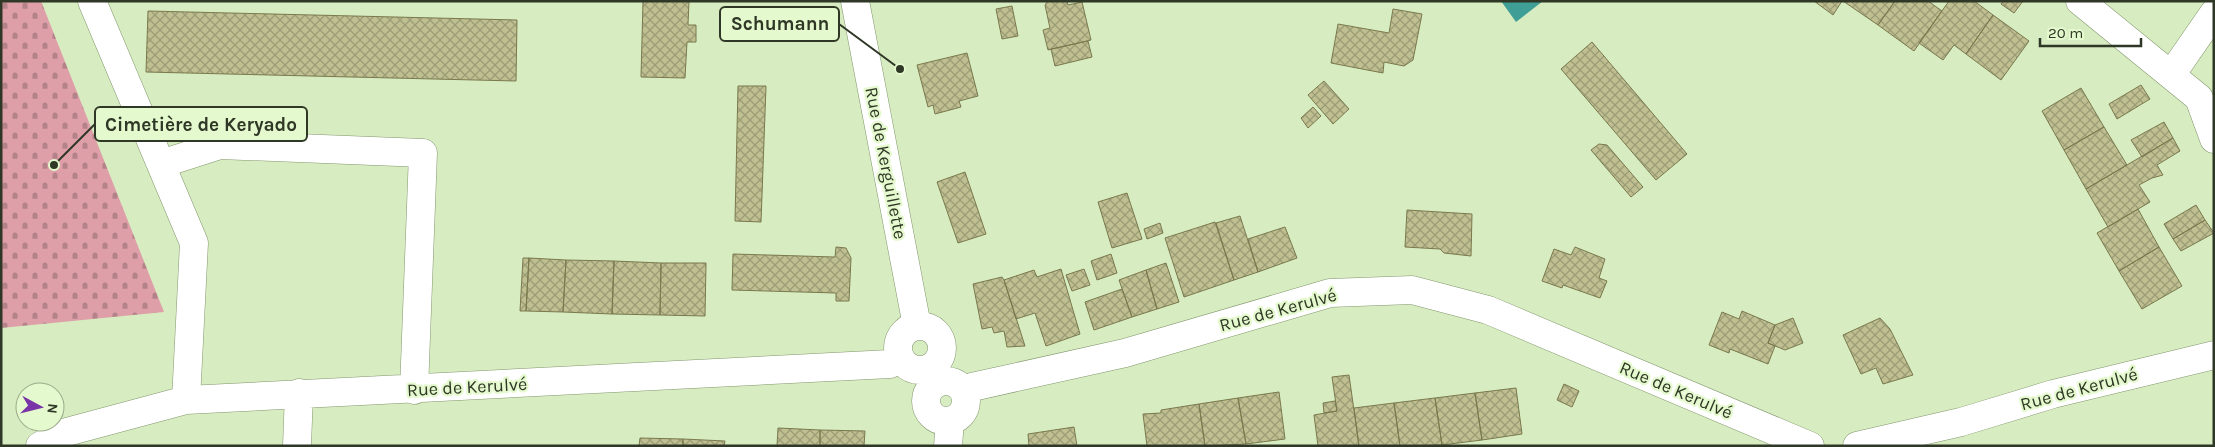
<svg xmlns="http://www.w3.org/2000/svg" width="2215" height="447" viewBox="0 0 2215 447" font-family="Karla,sans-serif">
	<defs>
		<pattern id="cemetery-stones" width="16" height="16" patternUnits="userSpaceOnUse" patternTransform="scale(1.25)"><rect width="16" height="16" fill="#de9fa9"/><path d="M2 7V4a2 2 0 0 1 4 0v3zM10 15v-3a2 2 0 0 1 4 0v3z" fill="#b48289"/></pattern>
		<pattern id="building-cross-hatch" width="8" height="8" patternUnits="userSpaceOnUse" patternTransform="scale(1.25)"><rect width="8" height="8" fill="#bfbf91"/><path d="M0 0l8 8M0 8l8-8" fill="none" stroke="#9c9c76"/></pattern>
	</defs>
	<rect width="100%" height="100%" fill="#d7ecc0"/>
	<!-- cemetery -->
	<path fill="url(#cemetery-stones)" d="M1 1H41L164 312 1 328Z"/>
	<!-- water -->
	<path fill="#3f9f97" d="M1501 1H1543L1516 22Z"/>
	<!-- building -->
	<path fill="url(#building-cross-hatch)" stroke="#79794d" d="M643 1H689L688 25H696V42H687L685 78 641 77Z
		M1048 1H1067L1068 5 1082 2 1091 40 1048 50 1043 30 1050 28 1045 5Z
		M1814 1H1842L1833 15Z
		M1843 1H1895L1878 25Z
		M1895 1H1928L1942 11 1914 51 1878 25Z
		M1949 1H1974L1993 15 1966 54 1954 45 1943 60 1919 43Z
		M2003 1H2023L2014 13 2001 4Z
		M1012 6 1018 36 1002 39 996 9Z
		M1393 9 1422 14 1413 60 1404 66 1384 62 1383 73 1331 63 1338 24 1389 33Z
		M148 11 517 20 516 81 146 72Z
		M1993 15 2029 41 2001 80 1966 54Z
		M1088 41 1092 57 1055 66 1051 49Z
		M1592 42 1687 154 1656 180 1561 69Z
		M967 53 978 96 959 101 961 107 935 114 933 105 928 107 917 65Z
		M1324 81 1349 109 1333 124 1308 95Z
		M2141 85 2150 99 2117 119 2109 104Z
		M738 86H766L761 222 735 221Z
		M2081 88 2104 127 2064 150 2042 111Z
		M1313 107 1321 116 1308 128 1301 118Z
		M2164 122 2173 138 2142 157 2131 140Z
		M2104 127 2127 165 2086 189 2064 150Z
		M2173 138 2180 151 2157 165 2163 175 2152 178 2139 185 2150 202 2108 227 2086 189Z
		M1599 144 1607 145 1643 187 1631 197 1591 150Z
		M965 172 986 234 958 243 937 182Z
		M1127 193 1142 239 1112 248 1098 202Z
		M2196 205 2205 220 2173 239 2164 224Z
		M2138 209 2159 247 2119 271 2097 233Z
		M1407 210 1472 214 1471 256 1444 253 1440 249 1405 247Z
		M1240 216 1258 272 1234 280 1216 223Z
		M2205 220 2214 233 2181 251 2173 239Z
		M1215 222 1234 280 1184 297 1165 238Z
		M1160 223 1163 233 1147 239 1144 229Z
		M1285 227 1297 258 1258 272 1248 239Z
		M836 247 846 248 851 258 849 301H836V293L732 290 733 254 835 257Z
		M1575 247 1605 259 1599 278 1607 281 1600 298 1563 285 1562 288 1542 281 1554 249 1571 255Z
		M2159 247 2182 286 2142 309 2119 271Z
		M1111 254 1117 273 1097 280 1091 261Z
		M523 258H529L526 311H520Z
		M529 258 566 260 563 312 526 311Z
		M566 260 614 261 612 314 563 312Z
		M614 261 661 263 660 315 612 314Z
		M661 263H706L705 316 660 315Z
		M1166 263 1179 302 1157 309 1146 270Z
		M1061 269 1080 334 1046 346 1035 313 1016 319 1004 280 1034 270 1037 277Z
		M1084 269 1090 285 1072 291 1066 275Z
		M1146 270 1157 309 1132 317 1119 280Z
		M1002 277 1004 280 1025 346 1007 347 1004 331 994 333 992 327 982 329 973 284Z
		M1122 289 1132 317 1094 330 1085 302Z
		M1742 311 1775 325 1768 343 1775 346 1768 364 1730 349 1729 353 1709 345 1722 312 1739 319Z
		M1793 318 1803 343 1785 350 1768 343 1775 325Z
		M1880 318 1890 329 1913 375 1883 384 1876 368 1861 374 1843 335Z
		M1349 375 1359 446H1318L1314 415 1337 411 1332 377Z
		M1564 384 1579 391 1572 407 1557 400Z
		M1516 388 1522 434 1482 440 1475 393Z
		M1279 392 1285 439 1246 444 1238 398Z
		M1475 393 1482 440 1442 445 1435 398Z
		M1238 398 1246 444 1205 446 1199 404Z
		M1435 398 1442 445 1400 446 1394 403Z
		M1335 401 1337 411 1324 413 1323 403Z
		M1394 403 1400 446H1359L1354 408Z
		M1199 404 1205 446H1147L1143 414 1161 413V410Z
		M1074 427 1077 446H1029L1028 434Z
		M778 428 820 430V446H777Z
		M820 430 865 431 864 446H820Z
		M640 438 683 439V446H639Z
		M683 439 725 441 724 446H683Z"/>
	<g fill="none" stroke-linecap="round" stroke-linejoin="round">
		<defs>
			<path id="street" d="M92 1 194 243 186 400
				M2080 1 2199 98 2214 139
				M2171 75 2214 13
				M161 164 220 145 423 153 414 390
				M965 393 972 387 1125 353 1330 293 1412 290 1488 310 1810 446
				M40 446 63 433 186 400 890 364 900 358
				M297 446 299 393
				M1857 446 1961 422 2053 394 2214 355"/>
			<path id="secondary" d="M855 1 917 326
				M898 348a22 22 0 1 1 44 0a22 22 0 1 1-44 0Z
				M926 401a20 20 0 1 1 40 0a20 20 0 1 1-40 0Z
				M948 446 950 421"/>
		</defs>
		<!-- street casing -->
		<use href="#street" stroke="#83976e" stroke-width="29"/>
		<!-- secondary casing -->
		<use href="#secondary" stroke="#83976e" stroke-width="29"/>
		<!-- street -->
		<use href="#street" stroke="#fff" stroke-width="28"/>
		<!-- secondary -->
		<use href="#secondary" stroke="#fff" stroke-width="28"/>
	</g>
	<g text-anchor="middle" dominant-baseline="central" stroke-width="4.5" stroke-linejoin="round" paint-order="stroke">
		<!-- street labels -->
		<g font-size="18" fill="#2f3726" stroke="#e4f9cd">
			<text transform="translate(886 163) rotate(79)">Rue de Kerguillette</text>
			<text transform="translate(1278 310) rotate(-15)">Rue de Kerulvé</text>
			<text transform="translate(467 387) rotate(-3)">Rue de Kerulvé</text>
			<text transform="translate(2079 389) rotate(-15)">Rue de Kerulvé</text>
			<text transform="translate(1676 390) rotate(23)">Rue de Kerulvé</text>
		</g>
	</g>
	<!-- callouts -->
	<path fill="none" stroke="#2f3726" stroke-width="2" d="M900 69L839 24M54 165L95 124"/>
	<g fill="#2f3726" stroke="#e4f9cd" stroke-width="2">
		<circle cx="900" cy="69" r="5"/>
		<circle cx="54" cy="165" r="5"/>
	</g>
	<g fill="#e4f9cd" stroke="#2f3726" stroke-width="2">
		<rect x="720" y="7" width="119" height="34" rx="5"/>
		<rect x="95" y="107" width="212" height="34" rx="5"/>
	</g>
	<g font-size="19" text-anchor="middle" font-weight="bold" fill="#2f3726">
		<text x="780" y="30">Schumann</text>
		<text x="201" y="131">Cimetière de Keryado</text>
	</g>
	<!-- border -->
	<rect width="2215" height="447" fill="none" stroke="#2f3726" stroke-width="5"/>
	<!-- north arrow -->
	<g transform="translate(40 407) rotate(97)"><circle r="24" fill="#e4f9cd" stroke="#9cab8a"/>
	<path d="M0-4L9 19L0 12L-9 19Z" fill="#7934a7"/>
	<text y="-8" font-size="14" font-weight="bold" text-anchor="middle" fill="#2f3726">N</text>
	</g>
	<!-- scale -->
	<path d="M2040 38v8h101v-8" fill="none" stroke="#2f3726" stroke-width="2.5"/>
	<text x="2048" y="38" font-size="15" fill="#2f3726" stroke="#e4f9cd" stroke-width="4" paint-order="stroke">20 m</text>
</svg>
